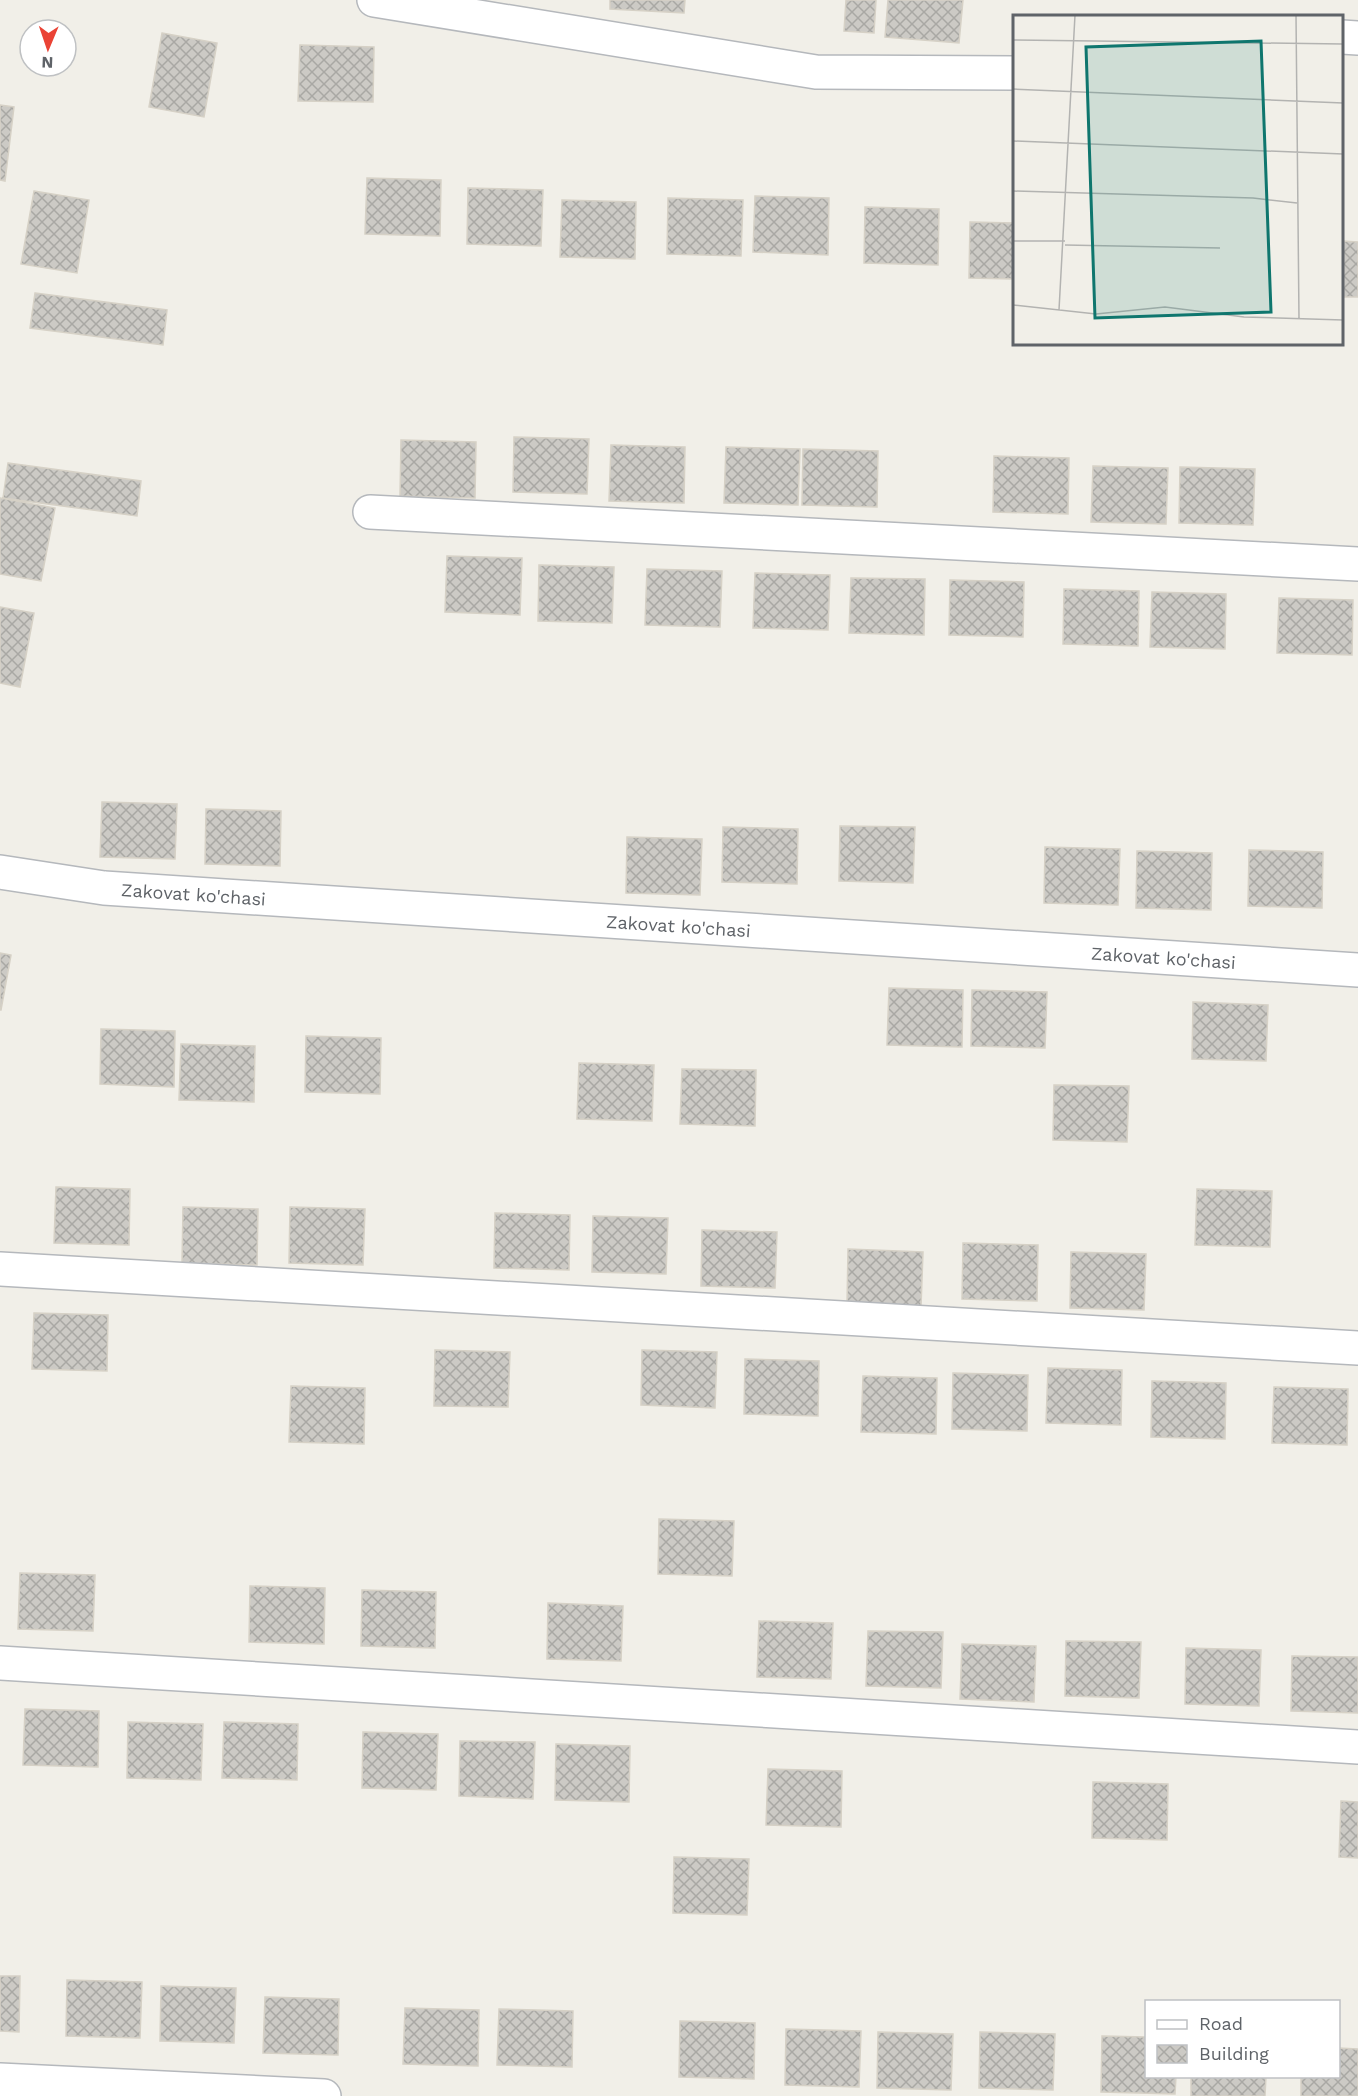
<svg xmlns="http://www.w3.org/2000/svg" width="1358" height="2096" viewBox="0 0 1358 2096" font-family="'Work Sans',sans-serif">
	<defs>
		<pattern id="building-cross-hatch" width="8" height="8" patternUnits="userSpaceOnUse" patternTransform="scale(1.5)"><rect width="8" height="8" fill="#cccac5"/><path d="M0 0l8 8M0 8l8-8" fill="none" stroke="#a9a8a4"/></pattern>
	</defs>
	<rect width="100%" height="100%" fill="#f1efe8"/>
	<!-- building -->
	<path fill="url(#building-cross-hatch)" stroke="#d6d1c6" stroke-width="1.5" d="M610 0H685L684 13 610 9Z
		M846 0H876L874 33 844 31Z
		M888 0H963L959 43 885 37Z
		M162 33 217 43 204 117 149 107Z
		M300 45 374 47 373 102 298 101Z
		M0 105 14 107 5 181 0 180Z
		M367 178 441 180 440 236 365 234Z
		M468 188 543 190 541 246 467 244Z
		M34 191 89 200 77 273 21 264Z
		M755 196 829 198 828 255 753 252Z
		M668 198 743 200 741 256 667 254Z
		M562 200 636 202 635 259 560 257Z
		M865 207 939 209 938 265 864 263Z
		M970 222 1014 223V279L969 278Z
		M1342 241 1358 242V297H1342Z
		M35 293 167 310 163 345 30 328Z
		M514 437 589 439 587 494 513 492Z
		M401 440 476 442 475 498 400 496Z
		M611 445 685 447 684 503 609 501Z
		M726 447 800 449 798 505 724 503Z
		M803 449 878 451 877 507 802 505Z
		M994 456 1069 458 1068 514 993 512Z
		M8 463 141 481 137 516 3 498Z
		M1093 466 1168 468 1166 524 1091 522Z
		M1180 467 1255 469 1253 525 1179 523Z
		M0 498 55 508 41 581 0 574Z
		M447 556 522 558 520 615 445 612Z
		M539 565 614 567 612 623 538 621Z
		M647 569 722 571 720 627 645 625Z
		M755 573 830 575 828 630 753 628Z
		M851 578 925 579 924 635 849 633Z
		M950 580 1024 582 1023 637 949 635Z
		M1064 589 1139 591 1138 646 1063 644Z
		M1152 592 1226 594 1225 649 1150 647Z
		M1279 598 1353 600 1352 655 1277 653Z
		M0 607 34 613 20 687 0 683Z
		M102 802 177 804 175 859 100 857Z
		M206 809 281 811 280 866 205 864Z
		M840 826 915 827 913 883 839 881Z
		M723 827 798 829 797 884 722 882Z
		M627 837 702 839 700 895 626 893Z
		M1045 847 1120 849 1118 905 1044 903Z
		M1249 850 1323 852 1322 908 1248 906Z
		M1137 851 1212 853 1211 910 1136 908Z
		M0 953 11 955 1 1010H0Z
		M889 988 963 990 962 1047 887 1045Z
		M972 990 1047 992 1045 1048 971 1046Z
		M1193 1002 1268 1005 1266 1061 1192 1059Z
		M101 1029 175 1031 174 1087 100 1084Z
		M306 1036 381 1038 380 1094 305 1092Z
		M181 1044 255 1046 254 1102 179 1100Z
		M579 1063 654 1065 652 1121 577 1119Z
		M682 1069 756 1070 755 1126 680 1124Z
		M1054 1085 1129 1086 1127 1142 1053 1140Z
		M56 1187 130 1189 129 1245 54 1243Z
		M1197 1189 1272 1191 1270 1247 1195 1245Z
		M183 1207 258 1209 257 1265 182 1263Z
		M290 1207 365 1209 363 1265 289 1263Z
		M495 1213 570 1215 569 1270 494 1268Z
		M593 1216 668 1218 666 1274 592 1272Z
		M702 1230 777 1232 775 1288 701 1286Z
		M963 1243 1038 1245 1037 1301 962 1299Z
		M848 1249 923 1252 921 1307 847 1305Z
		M1071 1252 1146 1254 1144 1310 1070 1308Z
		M34 1313 108 1315 107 1371 32 1369Z
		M435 1350 510 1352 508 1407 434 1406Z
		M642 1350 717 1352 715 1408 641 1405Z
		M745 1359 819 1361 818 1416 744 1414Z
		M1048 1368 1122 1370 1121 1425 1046 1423Z
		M953 1373 1028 1375 1027 1431 952 1429Z
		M863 1376 937 1378 936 1434 861 1432Z
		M1152 1381 1226 1383 1225 1439 1151 1437Z
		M291 1386 365 1388 364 1444 289 1442Z
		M1274 1387 1348 1389 1347 1445 1272 1443Z
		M659 1519 734 1521 732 1576 658 1574Z
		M20 1573 95 1575 93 1631 18 1629Z
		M250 1586 325 1588 324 1644 249 1642Z
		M362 1590 436 1592 435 1648 361 1646Z
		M548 1603 623 1606 621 1661 547 1659Z
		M759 1621 833 1623 831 1679 757 1677Z
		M868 1631 943 1632 941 1688 866 1686Z
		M1066 1641 1141 1642 1139 1698 1065 1696Z
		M962 1644 1036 1646 1034 1702 960 1699Z
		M1186 1648 1261 1650 1259 1706 1185 1704Z
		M1292 1656 1358 1657V1713L1291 1711Z
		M25 1709 99 1711 98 1767 23 1765Z
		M128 1722 203 1724 201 1780 127 1778Z
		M224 1722 298 1724 297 1780 222 1778Z
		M363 1732 438 1734 436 1790 362 1788Z
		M460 1741 535 1742 533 1799 459 1796Z
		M556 1744 630 1746 629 1802 555 1800Z
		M768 1769 842 1771 841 1827 766 1825Z
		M1093 1782 1168 1784 1167 1840 1092 1838Z
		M1341 1801 1358 1802V1858L1339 1857Z
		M674 1857 749 1859 747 1915 673 1913Z
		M0 1976H20L19 2032 0 2031Z
		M67 1980 142 1982 140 2038 66 2036Z
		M161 1986 236 1988 234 2043 160 2041Z
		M265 1997 339 1999 338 2055 263 2053Z
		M405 2008 479 2010 478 2066 403 2064Z
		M499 2009 573 2011 572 2067 497 2065Z
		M680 2021 755 2023 754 2079 679 2077Z
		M786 2029 861 2031 859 2087 785 2085Z
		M878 2032 953 2034 951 2090 877 2088Z
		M980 2032 1055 2034 1053 2090 979 2088Z
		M1102 2036 1146 2037V2076H1176L1175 2094 1101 2092Z
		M1338 2048 1358 2049V2096H1301V2076H1338Z
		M1191 2076H1266L1265 2096H1191Z"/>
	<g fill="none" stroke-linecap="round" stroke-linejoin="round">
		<defs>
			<g id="minor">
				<path d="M374 0 816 72 1014 73"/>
				<path d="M1342 37 1358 38"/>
				<path d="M370 512 1358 564"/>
				<path id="s1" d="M0 872 104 888 1358 970"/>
				<path d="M0 1269 1358 1348"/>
				<path d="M0 1663 1358 1747"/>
				<path d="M0 2080 324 2096"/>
			</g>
		</defs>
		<!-- minor casing -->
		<use href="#minor" stroke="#b5b8bc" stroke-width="36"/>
		<!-- minor -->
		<use href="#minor" stroke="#fff" stroke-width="33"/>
	</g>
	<g text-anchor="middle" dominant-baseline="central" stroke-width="4.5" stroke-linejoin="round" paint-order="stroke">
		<!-- street labels -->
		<g font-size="18" fill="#5f6368" stroke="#fff">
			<text stroke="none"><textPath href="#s1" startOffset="195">Zakovat ko'chasi</textPath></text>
			<text stroke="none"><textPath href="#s1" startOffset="681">Zakovat ko'chasi</textPath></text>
			<text stroke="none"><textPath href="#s1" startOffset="1167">Zakovat ko'chasi</textPath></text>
		</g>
	</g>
	<!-- overview -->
	<g transform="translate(1013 15)">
		<rect width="330" height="330" fill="#f1efe8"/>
		<path fill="none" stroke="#b3b3b1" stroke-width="1.5" d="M283 0 286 304M0 25 330 29M0 74 330 88M0 126 330 139M0 176 240 183 284 188M0 226H52M52 230 207 233M0 290 83 299 152 292 231 302 330 305M46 295 62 0"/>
		<path fill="#0f766e" fill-opacity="0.15" stroke="#0f766e" stroke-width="3" d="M248 26 258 297 82 303 73 32Z"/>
		<rect width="330" height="330" fill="none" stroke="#5f6368" stroke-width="3"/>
	</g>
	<!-- legend -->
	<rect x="1145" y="2000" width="195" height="78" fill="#ffffff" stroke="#bfc1c3" stroke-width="1.5"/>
	<rect x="1157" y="2020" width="30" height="9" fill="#ffffff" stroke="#bfc1c3" stroke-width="1.5"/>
	<text x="1199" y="2030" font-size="18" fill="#5f6368">Road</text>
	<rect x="1157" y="2045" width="30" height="18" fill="url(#building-cross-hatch)" stroke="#bfc1c3" stroke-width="1.5"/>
	<text x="1199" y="2060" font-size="18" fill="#5f6368">Building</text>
	<!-- north arrow -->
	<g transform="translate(48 48) rotate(182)"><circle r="28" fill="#ffffff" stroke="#bfc1c3" stroke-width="1.5"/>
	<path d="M0-4.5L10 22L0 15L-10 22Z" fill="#ea4335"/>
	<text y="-9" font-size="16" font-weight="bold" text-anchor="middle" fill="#5f6368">N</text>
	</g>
</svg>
